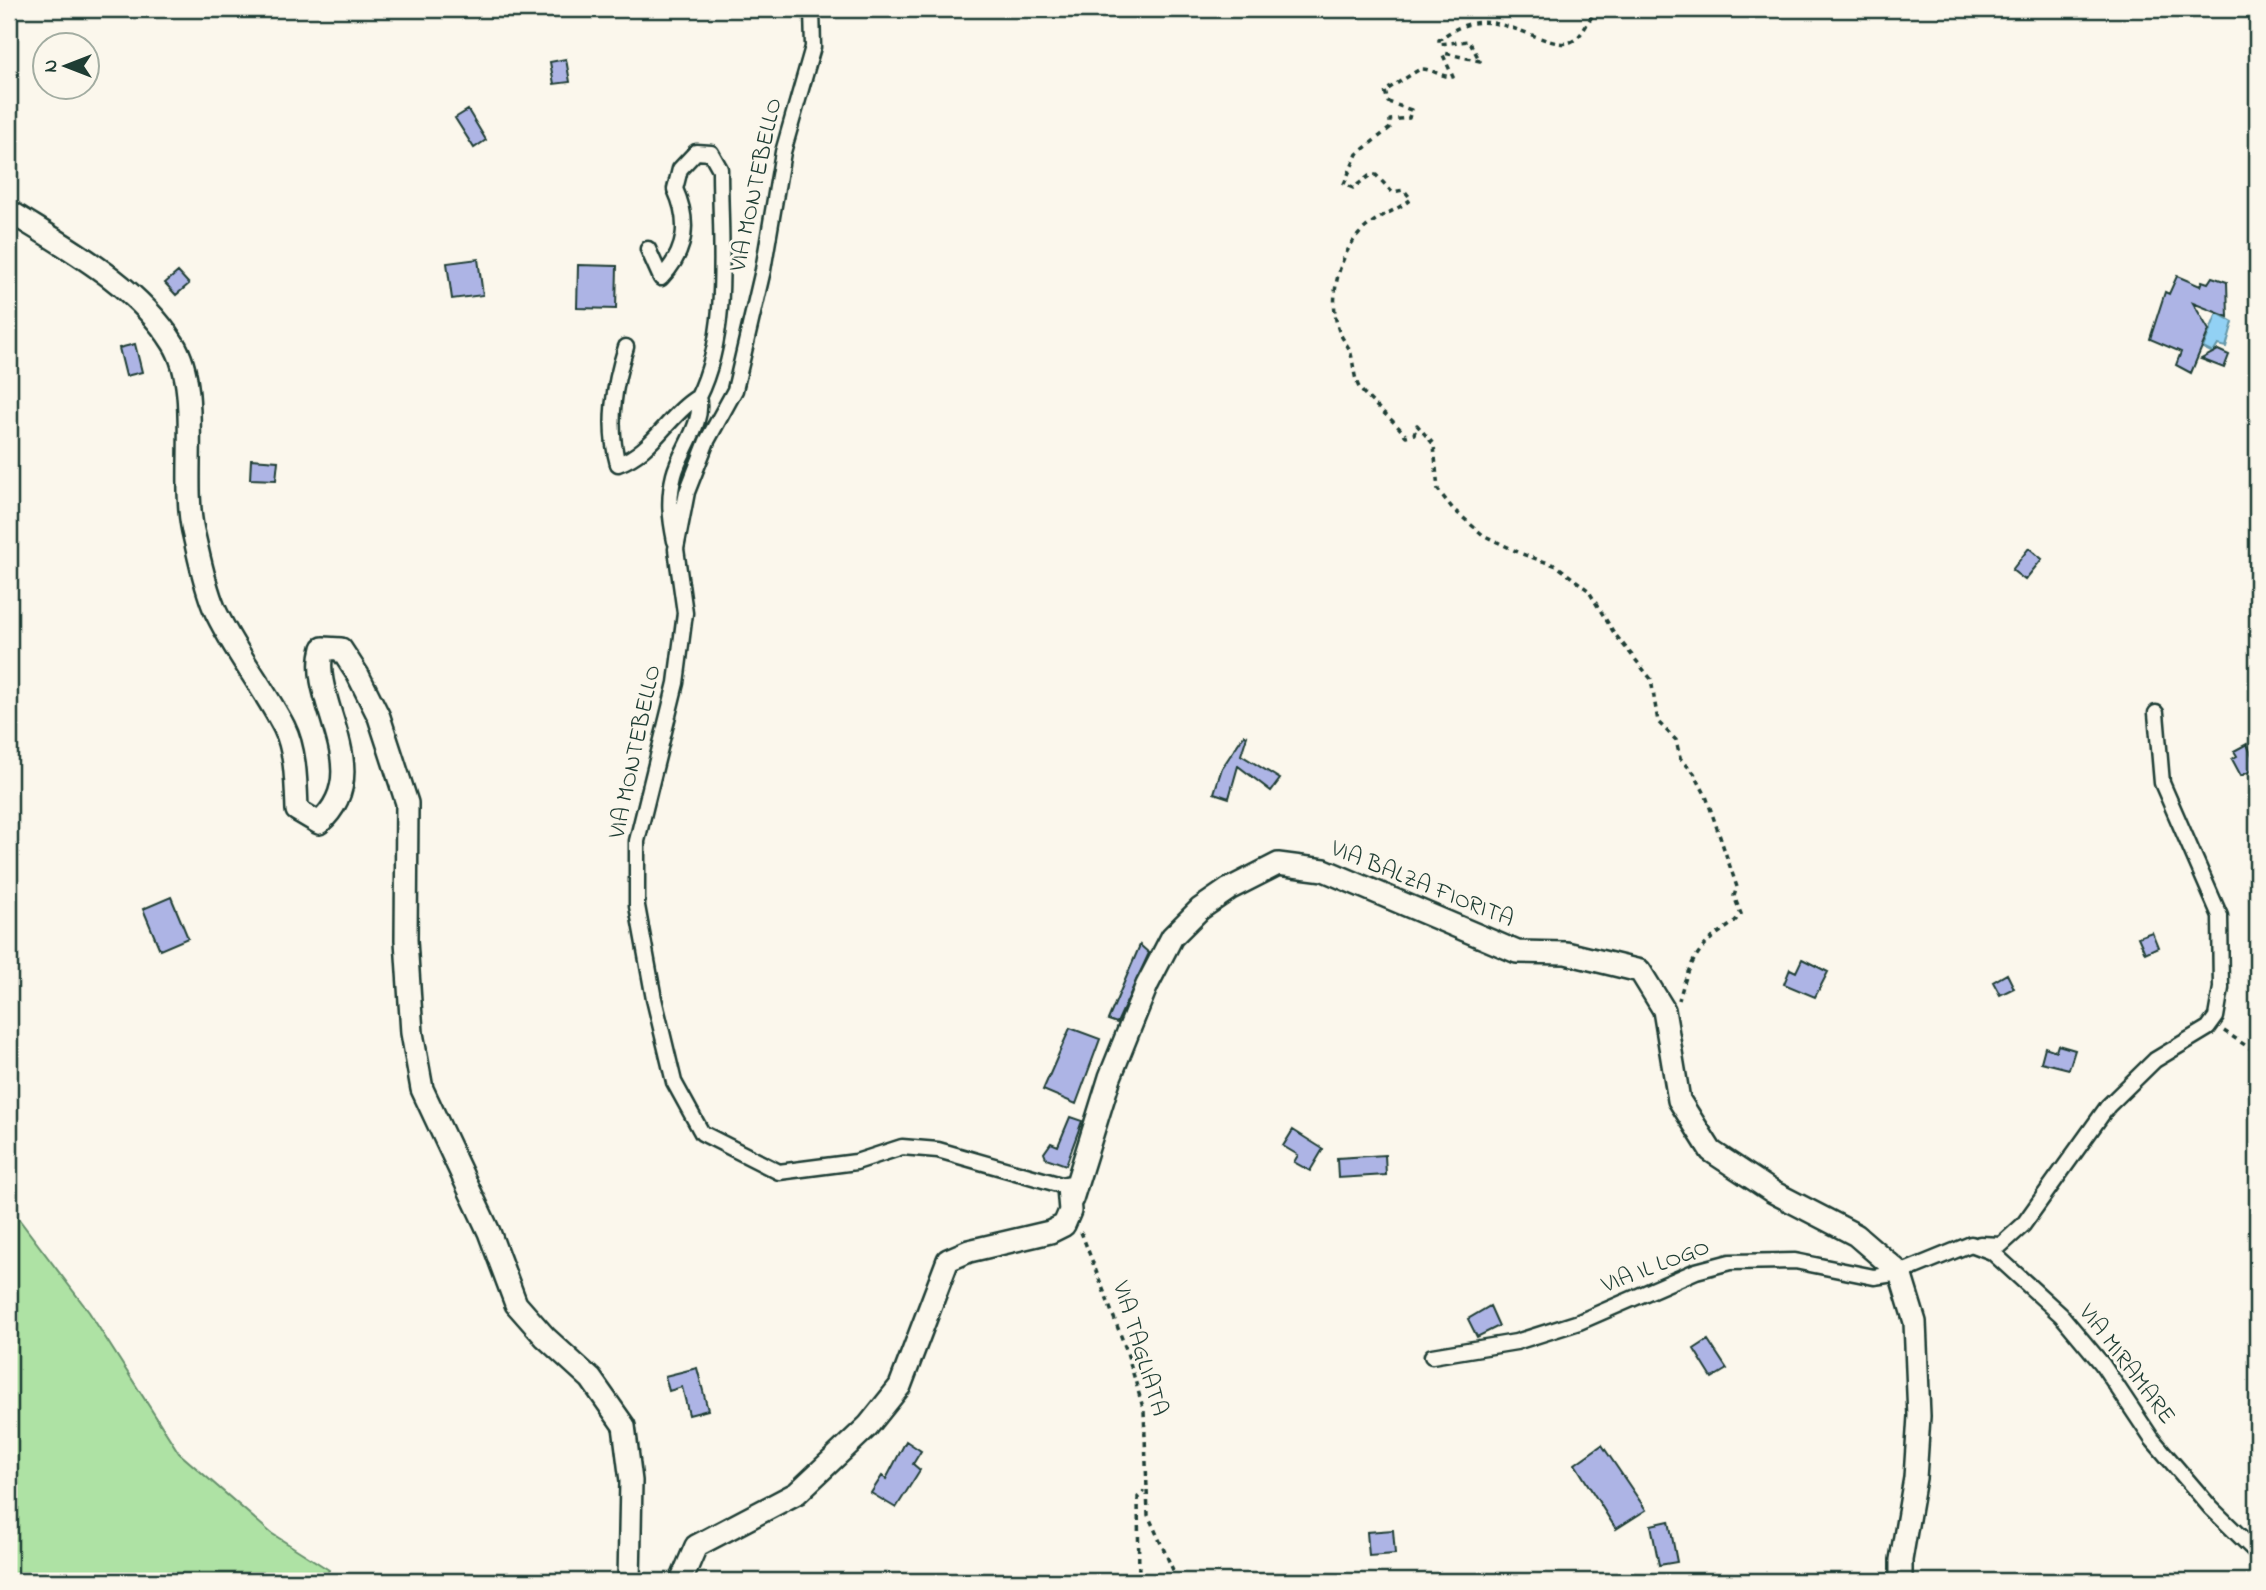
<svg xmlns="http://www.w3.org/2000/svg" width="2266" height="1590" viewBox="0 0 2266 1590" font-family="'Indie Flower',sans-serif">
	<rect width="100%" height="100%" fill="#fbf7ec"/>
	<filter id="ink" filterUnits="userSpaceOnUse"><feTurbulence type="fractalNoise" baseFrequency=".0143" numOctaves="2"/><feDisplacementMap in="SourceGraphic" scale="14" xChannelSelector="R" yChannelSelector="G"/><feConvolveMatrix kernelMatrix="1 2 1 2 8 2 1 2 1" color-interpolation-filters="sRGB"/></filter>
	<g filter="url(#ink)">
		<!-- green -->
		<path fill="#aee2a4" stroke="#66906c" stroke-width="2" d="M9 1206 89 1312 179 1453 271 1533 329 1570 323 1581H9Z"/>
		<!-- water -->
		<path fill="#92d1f4" stroke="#6496a7" stroke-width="2" d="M2217 313 2233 322 2226 347 2218 345 2213 353 2203 348Z"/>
		<!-- building -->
		<path fill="#adb4e5" stroke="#1f3d34" stroke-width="2" d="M566 59 570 82 554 84 550 62Z
			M468 110 486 140 474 148 455 118Z
			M478 259 483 295 452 299 447 263Z
			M578 265 617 266 616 309 577 308Z
			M178 272 189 284 176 295 165 283Z
			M2177 276 2200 286 2202 281 2208 283 2212 277 2227 282 2228 317 2193 303 2209 330 2191 373 2176 365 2181 352 2150 339 2165 292 2169 294Z
			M135 344 142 372 126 376 119 348Z
			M2218 350 2229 355 2224 368 2201 359Z
			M251 459 278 461 276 480 250 479Z
			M2029 548 2042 559 2025 580 2012 570Z
			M1244 735 1247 736 1241 755 1280 779 1271 791 1238 766 1229 798 1214 793 1222 768Z
			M2247 744 2257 768 2241 776 2232 759 2237 756 2234 751Z
			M171 897 188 938 160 950 143 909Z
			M2152 932 2158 947 2145 953 2138 937Z
			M1140 945 1149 953 1117 1023 1108 1020Z
			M1802 959 1828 972 1815 997 1784 984 1790 969 1796 972Z
			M2007 974 2014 988 2000 995 1993 982Z
			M1070 1028 1100 1039 1076 1104 1043 1090Z
			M2058 1045 2075 1050 2069 1069 2041 1062 2045 1047 2056 1051Z
			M1070 1117 1082 1121 1066 1165 1046 1158 1044 1153 1051 1143 1058 1146Z
			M1293 1130 1323 1149 1310 1171 1294 1162 1298 1155 1283 1146Z
			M1385 1155 1386 1175 1338 1178 1337 1158Z
			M1490 1306 1499 1326 1477 1337 1468 1319Z
			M1708 1340 1727 1369 1712 1378 1694 1349Z
			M697 1368 708 1410 689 1415 682 1387 669 1391 665 1376Z
			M906 1441 921 1451 913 1464 920 1470 896 1508 871 1493 882 1476 886 1479Z
			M1602 1445 1646 1510 1616 1529 1575 1464Z
			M1669 1521 1677 1562 1659 1565 1651 1525Z
			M1393 1530 1395 1554 1369 1556 1367 1532Z"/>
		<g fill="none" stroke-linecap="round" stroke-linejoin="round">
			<defs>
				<path id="street" d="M812 9 813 47 783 152 763 270 735 390 707 441 687 492 676 549 685 613 676 683 637 841V906L654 999 674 1082 702 1133 779 1172 856 1162 902 1147 938 1150 1068 1187
					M648 249 661 278C687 251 690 222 675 189L680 169 696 152 711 153 720 169C720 242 731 330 698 397 705 423 680 450 674 475 668 499 670 517 675 541
					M626 347C614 385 607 425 618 464 652 453 668 415 698 397
					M1980 1244 2001 1245 2023 1225 2108 1106 2155 1060 2208 1028 2216 1017 2221 988 2220 916 2162 783 2156 713
					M1432 1356 1516 1342 1579 1322 1696 1271 1730 1262 1795 1261 1874 1277 1900 1273 1971 1244 1992 1252 2061 1315 2102 1364 2152 1439 2211 1508 2257 1553"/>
				<path id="secondary" d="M9 211C66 247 136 284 173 343 202 388 181 476 193 531 199 556 204 584 214 608 233 650 263 686 284 727 296 751 296 784 297 810L319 823C378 771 307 700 323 648L341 649 358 675 379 717 407 803 406 940 412 1033 422 1089 489 1232 516 1304 545 1337 591 1379 624 1426 631 1481 629 1581
					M1072 1199 1110 1077 1147 985 1172 937 1200 909 1229 889 1278 864 1324 870 1517 952 1566 953 1640 971 1664 1010 1679 1100 1711 1151 1773 1192 1856 1235 1900 1273 1915 1322 1919 1416 1915 1478 1901 1560V1581
					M681 1581 696 1546 797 1493 868 1426 900 1386 948 1260 969 1251 1050 1232 1064 1225 1070 1211 1068 1187"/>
			</defs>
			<!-- street casing -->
			<use href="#street" stroke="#1f3d34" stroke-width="19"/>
			<!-- secondary casing -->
			<use href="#secondary" stroke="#1f3d34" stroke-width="26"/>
			<!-- path -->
			<path stroke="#1f3d34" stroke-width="3.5" stroke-dasharray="5 5" stroke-linecap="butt" d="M1599 9C1587 17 1584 40 1567 43 1560 45 1547 40 1540 38 1499 23 1476 11 1439 40V44L1469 41 1480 61 1444 53 1443 55 1453 77C1441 77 1431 68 1420 69L1385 91 1388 102 1411 110 1409 118 1390 120V128L1357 154 1344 184 1353 188 1369 176 1376 175 1392 192 1404 190 1411 199C1394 213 1376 215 1359 234 1338 257 1328 301 1339 331 1342 339 1349 346 1351 354 1354 365 1354 382 1361 390 1375 407 1392 418 1406 436L1414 434 1417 425 1434 445 1438 490 1453 509 1483 535 1522 554 1557 566 1588 590 1614 633 1651 679 1658 722 1676 740 1680 758 1694 773 1706 796 1737 887 1734 896 1741 914C1732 926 1723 929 1712 938 1692 956 1686 975 1679 1000
				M2224 1031 2257 1053
				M1081 1232 1126 1349 1144 1411 1148 1515 1178 1581
				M1139 1581 1138 1497 1144 1491"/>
			<!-- street -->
			<use href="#street" stroke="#fbf7ec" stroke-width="14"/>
			<!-- secondary -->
			<use href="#secondary" stroke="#fbf7ec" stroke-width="21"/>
		</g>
	</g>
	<g text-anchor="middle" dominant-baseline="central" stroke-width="6" stroke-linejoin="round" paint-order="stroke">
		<!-- street labels -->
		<g font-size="24" fill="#1f3d34" stroke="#fbf7ec">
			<text transform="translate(757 185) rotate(-78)">VIA MONTEBELLO</text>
			<text transform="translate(636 752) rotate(-78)">VIA MONTEBELLO</text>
			<text transform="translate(1422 885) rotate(22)">VIA BALZA FIORITA</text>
			<text transform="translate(1656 1267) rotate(-21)">VIA IL LOGO</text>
			<text transform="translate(1139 1349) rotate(73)">VIA TAGLIATA</text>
			<text transform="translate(2126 1365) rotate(53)">VIA MIRAMARE</text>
		</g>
	</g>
	<!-- margin -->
	<rect width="2266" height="1590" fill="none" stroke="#fbf7ec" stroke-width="35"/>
	<rect x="18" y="18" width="2231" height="1555" fill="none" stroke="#1f3d34" stroke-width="2.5" filter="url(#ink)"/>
	<!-- north arrow -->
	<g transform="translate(66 66) rotate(270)"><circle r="33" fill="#fbf7ec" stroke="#a3ada2" stroke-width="2"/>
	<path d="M0-5L12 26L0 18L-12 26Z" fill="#1f3d34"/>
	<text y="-10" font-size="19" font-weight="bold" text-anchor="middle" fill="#1f3d34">N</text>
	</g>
</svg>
